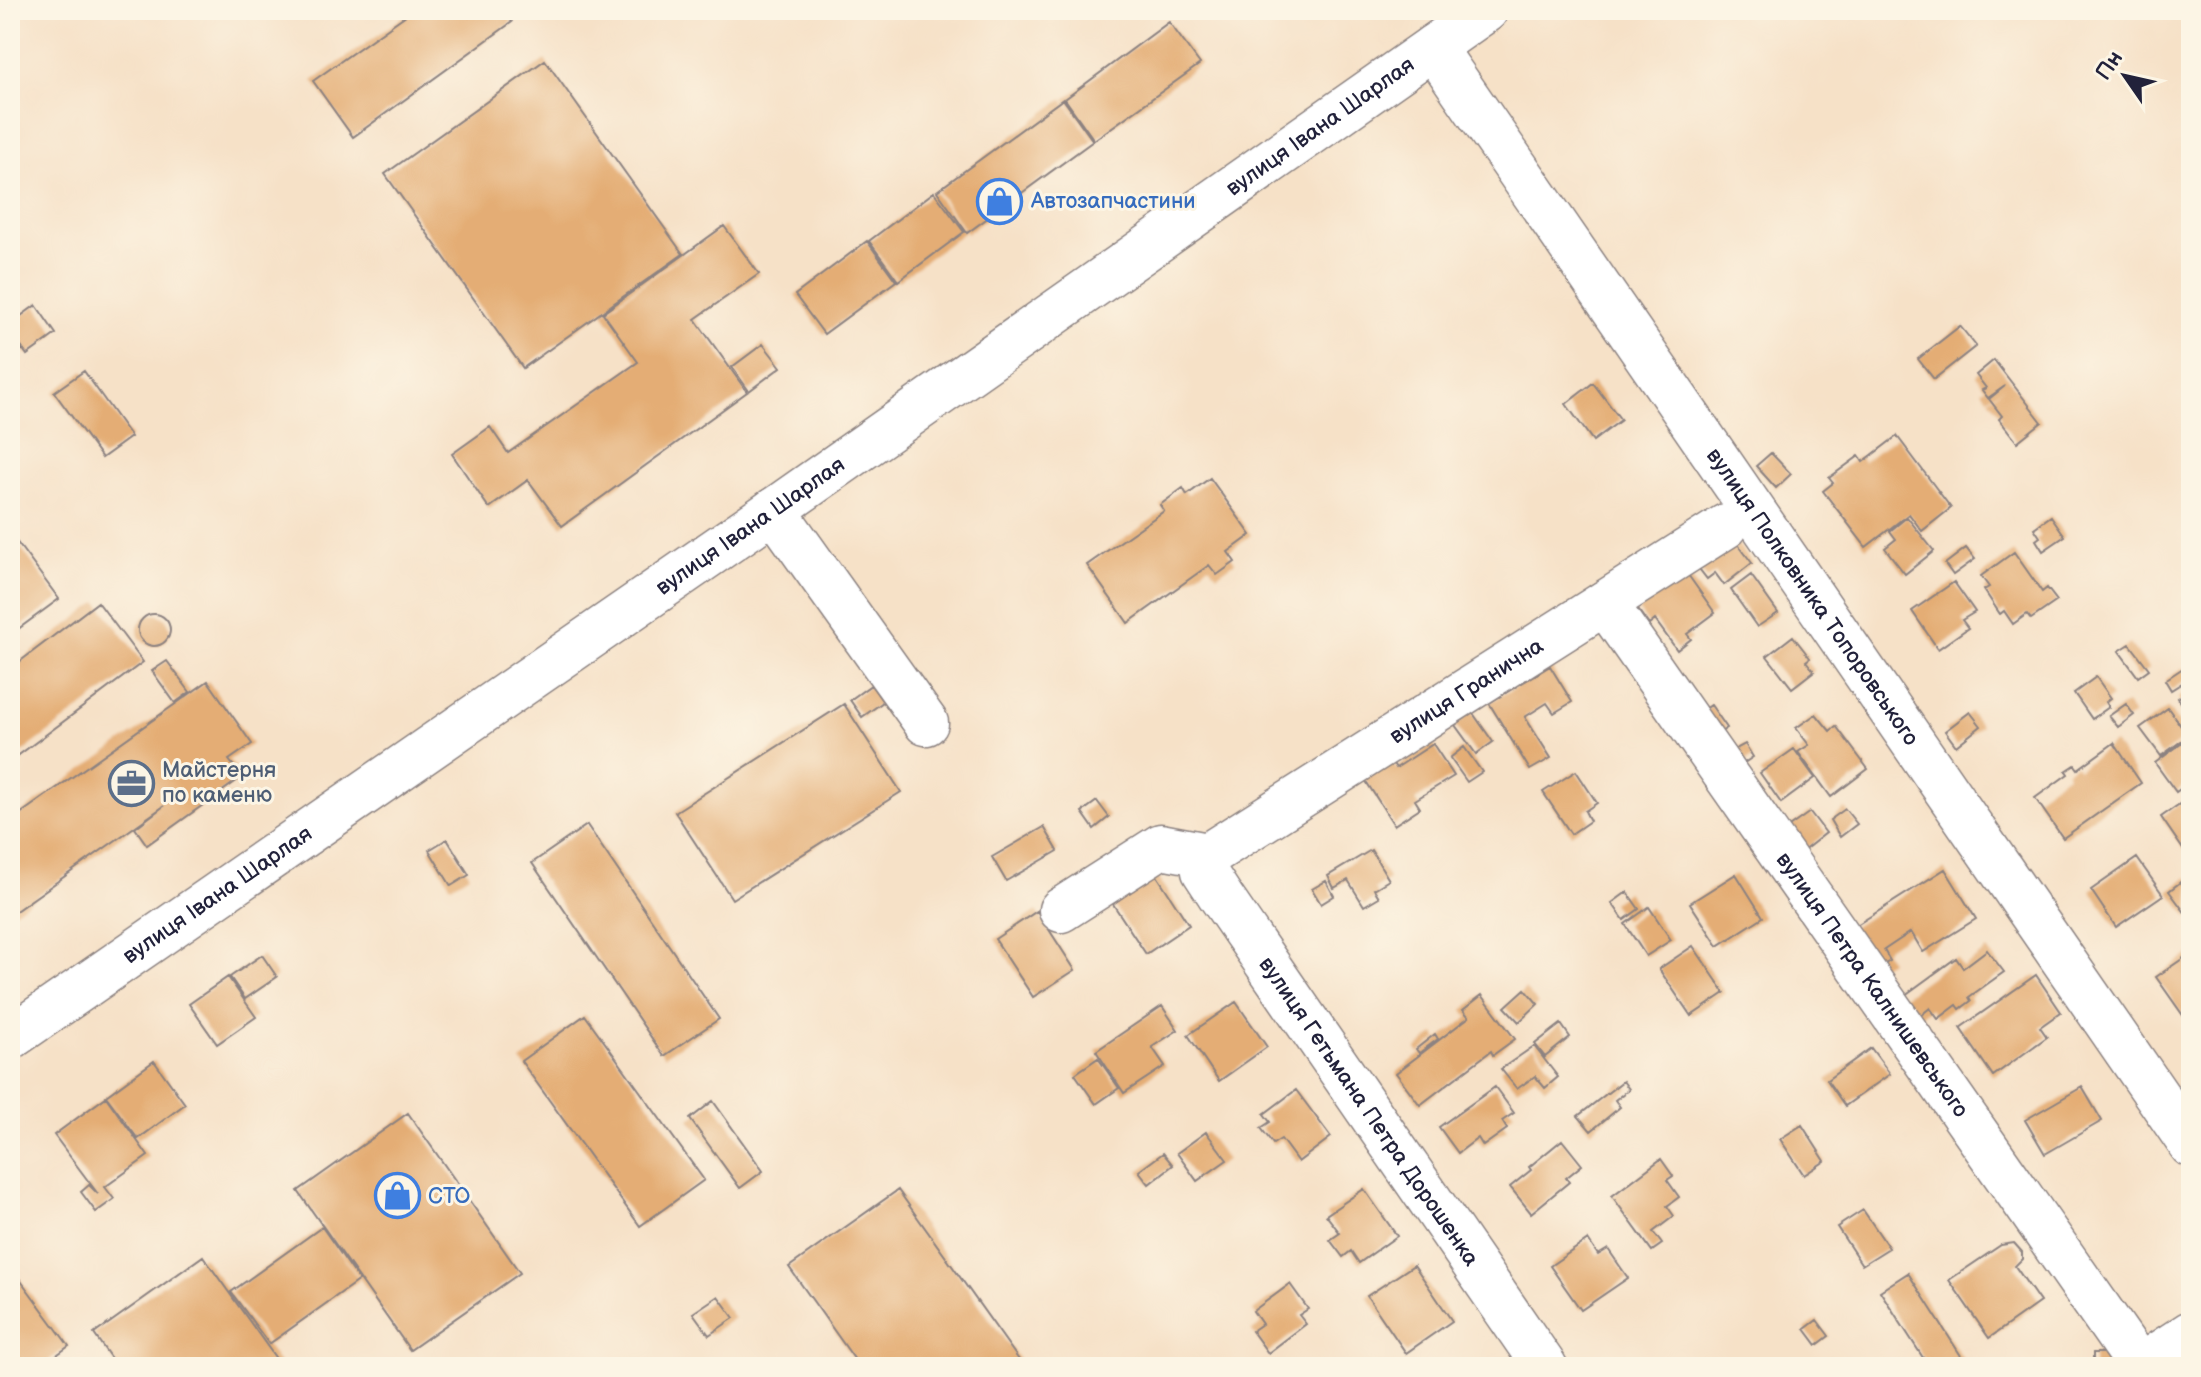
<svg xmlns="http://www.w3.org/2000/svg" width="2201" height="1377" viewBox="0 0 2201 1377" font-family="'Balsamiq Sans',sans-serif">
	<rect width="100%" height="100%" fill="#fcf5e5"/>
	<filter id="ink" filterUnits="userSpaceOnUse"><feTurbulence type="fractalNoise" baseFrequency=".0125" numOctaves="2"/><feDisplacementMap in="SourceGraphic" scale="16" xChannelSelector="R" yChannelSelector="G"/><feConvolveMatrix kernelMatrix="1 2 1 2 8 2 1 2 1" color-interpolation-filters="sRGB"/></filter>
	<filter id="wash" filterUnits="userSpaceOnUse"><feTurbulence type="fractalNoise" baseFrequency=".006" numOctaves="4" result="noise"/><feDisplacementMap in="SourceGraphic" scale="32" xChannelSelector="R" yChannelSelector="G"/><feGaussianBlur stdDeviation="1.8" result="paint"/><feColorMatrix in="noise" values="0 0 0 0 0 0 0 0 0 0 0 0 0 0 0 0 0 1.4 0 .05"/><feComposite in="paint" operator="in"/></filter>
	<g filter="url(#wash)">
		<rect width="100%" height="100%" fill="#f6e1c7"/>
		<g id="blocks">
			<!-- building -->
			<path fill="#e4ad75" d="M413 10H503L512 22 353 137 313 81Z
				M1169 22 1200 64 1094 140 1065 99Z
				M545 60 683 254 523 368 385 174Z
				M1063 99 1093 141 967 233 937 191Z
				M934 192 964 232 898 281 869 241Z
				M724 226 759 274 695 319 747 392 562 526 528 480 489 508 452 454 490 427 508 453 638 362 603 313Z
				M867 241 896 281 824 334 795 295Z
				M36 305 56 334 27 355 10 331V324Z
				M1960 326 1976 346 1934 379 1918 359Z
				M10 334 22 350 10 359Z
				M763 344 781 367 749 391 732 367Z
				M1994 360 2042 422 2017 442 1999 419 2002 416 1989 399 2005 386 1988 398 1982 390 1986 388 1976 375Z
				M84 371 131 437 102 458 54 392Z
				M1593 383 1621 420 1593 441 1566 404Z
				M1897 436 1951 508 1922 531 1909 514 1866 547 1823 491 1833 483 1829 478 1859 456 1863 462Z
				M1771 453 1791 474 1776 488 1756 466Z
				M1210 478 1251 535 1228 552 1235 562 1217 575 1209 565 1128 623 1087 565 1164 511 1160 505 1183 488 1187 495Z
				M2051 516 2065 536 2043 551 2036 540 2040 537 2034 528Z
				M1907 517 1934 551 1905 574 1885 548 1896 539 1890 531Z
				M10 533 59 599 10 635Z
				M1731 535 1752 563 1724 585 1715 573 1707 579 1690 557Z
				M1966 548 1975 559 1953 575 1945 564Z
				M2014 552 2042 592 2047 588 2057 601 2031 619 2027 614 2013 624 2004 611 2000 614 1984 590 1989 587 1981 576Z
				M1686 572 1715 613 1687 634 1691 639 1677 650 1655 620 1649 625 1629 597Z
				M1751 575 1778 613 1757 627 1731 590Z
				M1954 582 1975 612 1962 620 1968 628 1938 649 1912 611Z
				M98 602 143 662 12 760 10 757V669Z
				M138 630a16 16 0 1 1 32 0a16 16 0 1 1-32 0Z
				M1793 636 1810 658 1806 661 1814 671 1792 688 1767 656Z
				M2130 644 2149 669 2138 677 2119 651Z
				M167 661 190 692 175 703 152 671Z
				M1550 666 1572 702 1554 713 1547 703 1525 717 1551 758 1530 770 1489 703Z
				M2183 668 2190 678 2171 690 2165 680Z
				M2096 677 2111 698 2106 702 2109 707 2092 719 2074 693Z
				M208 681 252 744 229 760 242 777 147 845 135 828 164 806 10 915V821Z
				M871 685 883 702 862 717 850 700Z
				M2191 689V717L2178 698Z
				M1463 699 1493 742 1476 754 1455 725 1464 719 1454 705Z
				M844 704 901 792 732 899 675 812Z
				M2126 704 2134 715 2118 727 2109 716Z
				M1711 705 1727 728 1716 735 1701 712Z
				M2168 708 2188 736 2161 756 2140 728Z
				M1970 712 1981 726 1956 746 1945 731Z
				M1816 714 1830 731 1836 726 1868 769 1831 797 1798 752 1809 745 1796 728Z
				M2189 738 2191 781 2176 792 2155 763Z
				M2114 743 2141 783 2063 838 2035 798 2068 774 2066 771 2075 765 2078 769Z
				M1433 744 1454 776 1415 800 1420 808 1394 825 1362 775 1389 758 1396 768Z
				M1745 744 1753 757 1741 765 1732 751Z
				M1464 747 1482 772 1467 782 1450 758Z
				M1794 749 1815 778 1781 803 1760 773Z
				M1576 771 1597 803 1585 811 1590 821 1571 834 1543 792Z
				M2191 796V848L2185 852 2161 817Z
				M1097 801 1109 817 1094 829 1082 812Z
				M1845 809 1857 824 1840 837 1830 820Z
				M1810 812 1826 833 1803 851 1786 829Z
				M587 825 719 1019 664 1056 532 863Z
				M1044 827 1058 851 1006 881 992 857Z
				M447 839 469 875 451 886 429 850Z
				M1371 850 1389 880 1374 889 1379 897 1364 906 1348 880 1334 888 1328 876Z
				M2137 858 2163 895 2116 927 2091 890Z
				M1945 869 1976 919 1923 952 1911 932 1884 950 1890 961 1878 968 1852 928Z
				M1156 874 1189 925 1146 954 1113 904Z
				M1736 874 1763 917 1718 946 1690 903Z
				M2187 877 2191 882 2189 918 2169 891Z
				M1326 881 1334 896 1321 904 1312 889Z
				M1627 892 1639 909 1624 920 1612 903Z
				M1649 907 1671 940 1646 956 1625 924Z
				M1037 911 1075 970 1033 997 995 939Z
				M1693 946 1725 993 1691 1016 1659 969Z
				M1987 950 2004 972 1969 997 1971 1001 1960 1009 1957 1005 1938 1019 1930 1008 1916 1019 1901 998 1956 958 1963 968Z
				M2191 953V1018L2187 1021 2156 977Z
				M262 955 277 977 245 999 230 977Z
				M2036 975 2061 1012 2040 1027 2047 1037 1993 1076 1960 1028Z
				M228 977 256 1017 217 1044 189 1004Z
				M1525 989 1538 1004 1519 1022 1505 1007Z
				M1482 995 1515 1039 1493 1055 1491 1051 1420 1105 1396 1073 1469 1017 1463 1010Z
				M1236 1002 1267 1047 1219 1081 1188 1035Z
				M1162 1006 1178 1030 1152 1047 1165 1066 1124 1093 1096 1051Z
				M585 1015 704 1180 640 1226 521 1061Z
				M1561 1024 1570 1037 1545 1057 1535 1044Z
				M1435 1034 1438 1039 1419 1053 1416 1049Z
				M1534 1046 1558 1077 1545 1088 1535 1076 1517 1089 1501 1069Z
				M1871 1048 1890 1074 1845 1106 1827 1080Z
				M1098 1058 1119 1088 1096 1104 1075 1074Z
				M154 1061 185 1104 138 1139 106 1096Z
				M1623 1081 1629 1089 1615 1100 1620 1107 1591 1131 1578 1116Z
				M1495 1087 1514 1113 1502 1121 1507 1129 1483 1146 1478 1138 1458 1153 1439 1127Z
				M2082 1087 2102 1121 2045 1154 2025 1120Z
				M1296 1090 1331 1137 1298 1162 1281 1139 1273 1144 1261 1128 1270 1122 1264 1114Z
				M106 1097 148 1156 105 1187 114 1199 96 1212 81 1192 89 1185 98 1194 54 1135Z
				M713 1101 763 1171 740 1188 690 1119Z
				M408 1113 520 1273 410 1350 298 1191Z
				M1802 1125 1825 1161 1804 1175 1780 1139Z
				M1206 1132 1227 1160 1197 1181 1177 1153Z
				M1562 1140 1582 1165 1566 1178 1569 1182 1531 1213 1510 1187 1531 1170 1529 1167Z
				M1163 1153 1173 1165 1149 1184 1139 1171Z
				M1661 1159 1673 1176 1667 1180 1679 1197 1667 1206 1674 1216 1653 1232 1662 1244 1652 1251 1612 1196Z
				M1364 1189 1397 1236 1359 1263 1351 1251 1343 1257 1330 1240 1340 1233 1326 1215Z
				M898 1190 1024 1367H860L789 1267Z
				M1863 1210 1889 1248 1862 1265 1837 1227Z
				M322 1227 359 1280 269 1344 231 1292Z
				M1588 1240 1598 1255 1608 1249 1628 1278 1581 1310 1550 1266Z
				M2014 1243 2022 1252V1259L2015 1266 2040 1302 1989 1338 1949 1280 2001 1245Z
				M203 1256 282 1367H117L94 1334Z
				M1414 1265 1452 1321 1406 1353 1367 1296Z
				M10 1266 69 1346 40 1367H15L10 1361Z
				M1908 1273 1963 1359 1951 1367H1929L1880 1291Z
				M1290 1284 1308 1309 1299 1315 1306 1324 1268 1353 1252 1331 1262 1324 1253 1311Z
				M718 1296 734 1318 709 1335 693 1313Z
				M1817 1320 1829 1336 1817 1345 1805 1329Z
				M2093 1353H2108V1367H2093Z"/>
		</g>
	</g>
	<g filter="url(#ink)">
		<use href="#blocks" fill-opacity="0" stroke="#8c8281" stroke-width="2"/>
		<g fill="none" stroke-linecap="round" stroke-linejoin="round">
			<defs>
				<g id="minor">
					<path id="s1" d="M1433 47 2191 1145"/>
					<path d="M774 510 926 723"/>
					<path id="s2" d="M1605 603 2140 1367"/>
					<path id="s3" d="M1208 855 1204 871 1221 897 1545 1367"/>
					<path id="s4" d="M1208 855 1726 526"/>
					<path d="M1061 910 1161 846 1208 855"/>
					<path id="s5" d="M10 1038 774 510 1486 10"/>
					<path d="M2139 1367 2191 1333"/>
				</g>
			</defs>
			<!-- minor casing -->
			<use href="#minor" stroke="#8c8281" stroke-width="47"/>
			<!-- minor -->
			<use href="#minor" stroke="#fff" stroke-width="44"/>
		</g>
	</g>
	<!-- icons -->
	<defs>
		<symbol id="shop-ring" viewBox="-11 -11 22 22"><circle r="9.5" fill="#fcf5e5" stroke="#3f7fe0" stroke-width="1.5"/><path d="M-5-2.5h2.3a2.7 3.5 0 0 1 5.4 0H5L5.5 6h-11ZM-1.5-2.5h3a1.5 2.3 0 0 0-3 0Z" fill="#3f7fe0"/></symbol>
		<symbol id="office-ring" viewBox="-11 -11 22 22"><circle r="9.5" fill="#fcf5e5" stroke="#5c6f8a" stroke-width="1.5"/><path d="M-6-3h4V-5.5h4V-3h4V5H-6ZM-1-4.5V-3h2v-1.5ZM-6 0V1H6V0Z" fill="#5c6f8a"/></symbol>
	</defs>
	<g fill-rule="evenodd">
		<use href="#shop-ring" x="974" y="176" width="51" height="51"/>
		<use href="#office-ring" x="106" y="758" width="51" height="51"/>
		<use href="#shop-ring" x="372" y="1170" width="51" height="51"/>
	</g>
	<g text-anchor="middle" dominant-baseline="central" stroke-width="6" stroke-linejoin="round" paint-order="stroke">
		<!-- street labels -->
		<g font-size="22" fill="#22223b" stroke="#fcf5e5">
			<text stroke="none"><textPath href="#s5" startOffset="1596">вулиця Івана Шарлая</textPath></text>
			<text stroke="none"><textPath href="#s5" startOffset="900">вулиця Івана Шарлая</textPath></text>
			<text stroke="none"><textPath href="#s1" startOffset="668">вулиця Полковника Топоровського</textPath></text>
			<text stroke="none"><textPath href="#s4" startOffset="306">вулиця Гранична</textPath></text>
			<text stroke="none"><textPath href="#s5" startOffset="252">вулиця Івана Шарлая</textPath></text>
			<text stroke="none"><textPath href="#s2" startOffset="466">вулиця Петра Калнишевського</textPath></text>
			<text stroke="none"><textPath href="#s3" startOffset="308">вулиця Гетьмана Петра Дорошенка</textPath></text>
		</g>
		<!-- shop labels -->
		<g font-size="22" fill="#366cbe" stroke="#fcf5e5" text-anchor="start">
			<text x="1031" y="201">Автозапчастини</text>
			<text x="428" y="1196">СТО</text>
		</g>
		<!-- service labels -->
		<g font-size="22" fill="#4e5e75" stroke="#fcf5e5" text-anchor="start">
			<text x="162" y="770">Майстерня<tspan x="162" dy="25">по каменю</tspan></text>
		</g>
	</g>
	<!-- margin -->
	<rect width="2201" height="1377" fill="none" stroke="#fcf5e5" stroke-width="40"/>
	<!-- north arrow -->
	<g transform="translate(2125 76) rotate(304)" stroke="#fcf5e5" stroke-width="6" paint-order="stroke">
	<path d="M0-6L14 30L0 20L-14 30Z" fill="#22223b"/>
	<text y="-12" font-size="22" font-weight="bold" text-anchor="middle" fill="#22223b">Пн</text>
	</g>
</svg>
